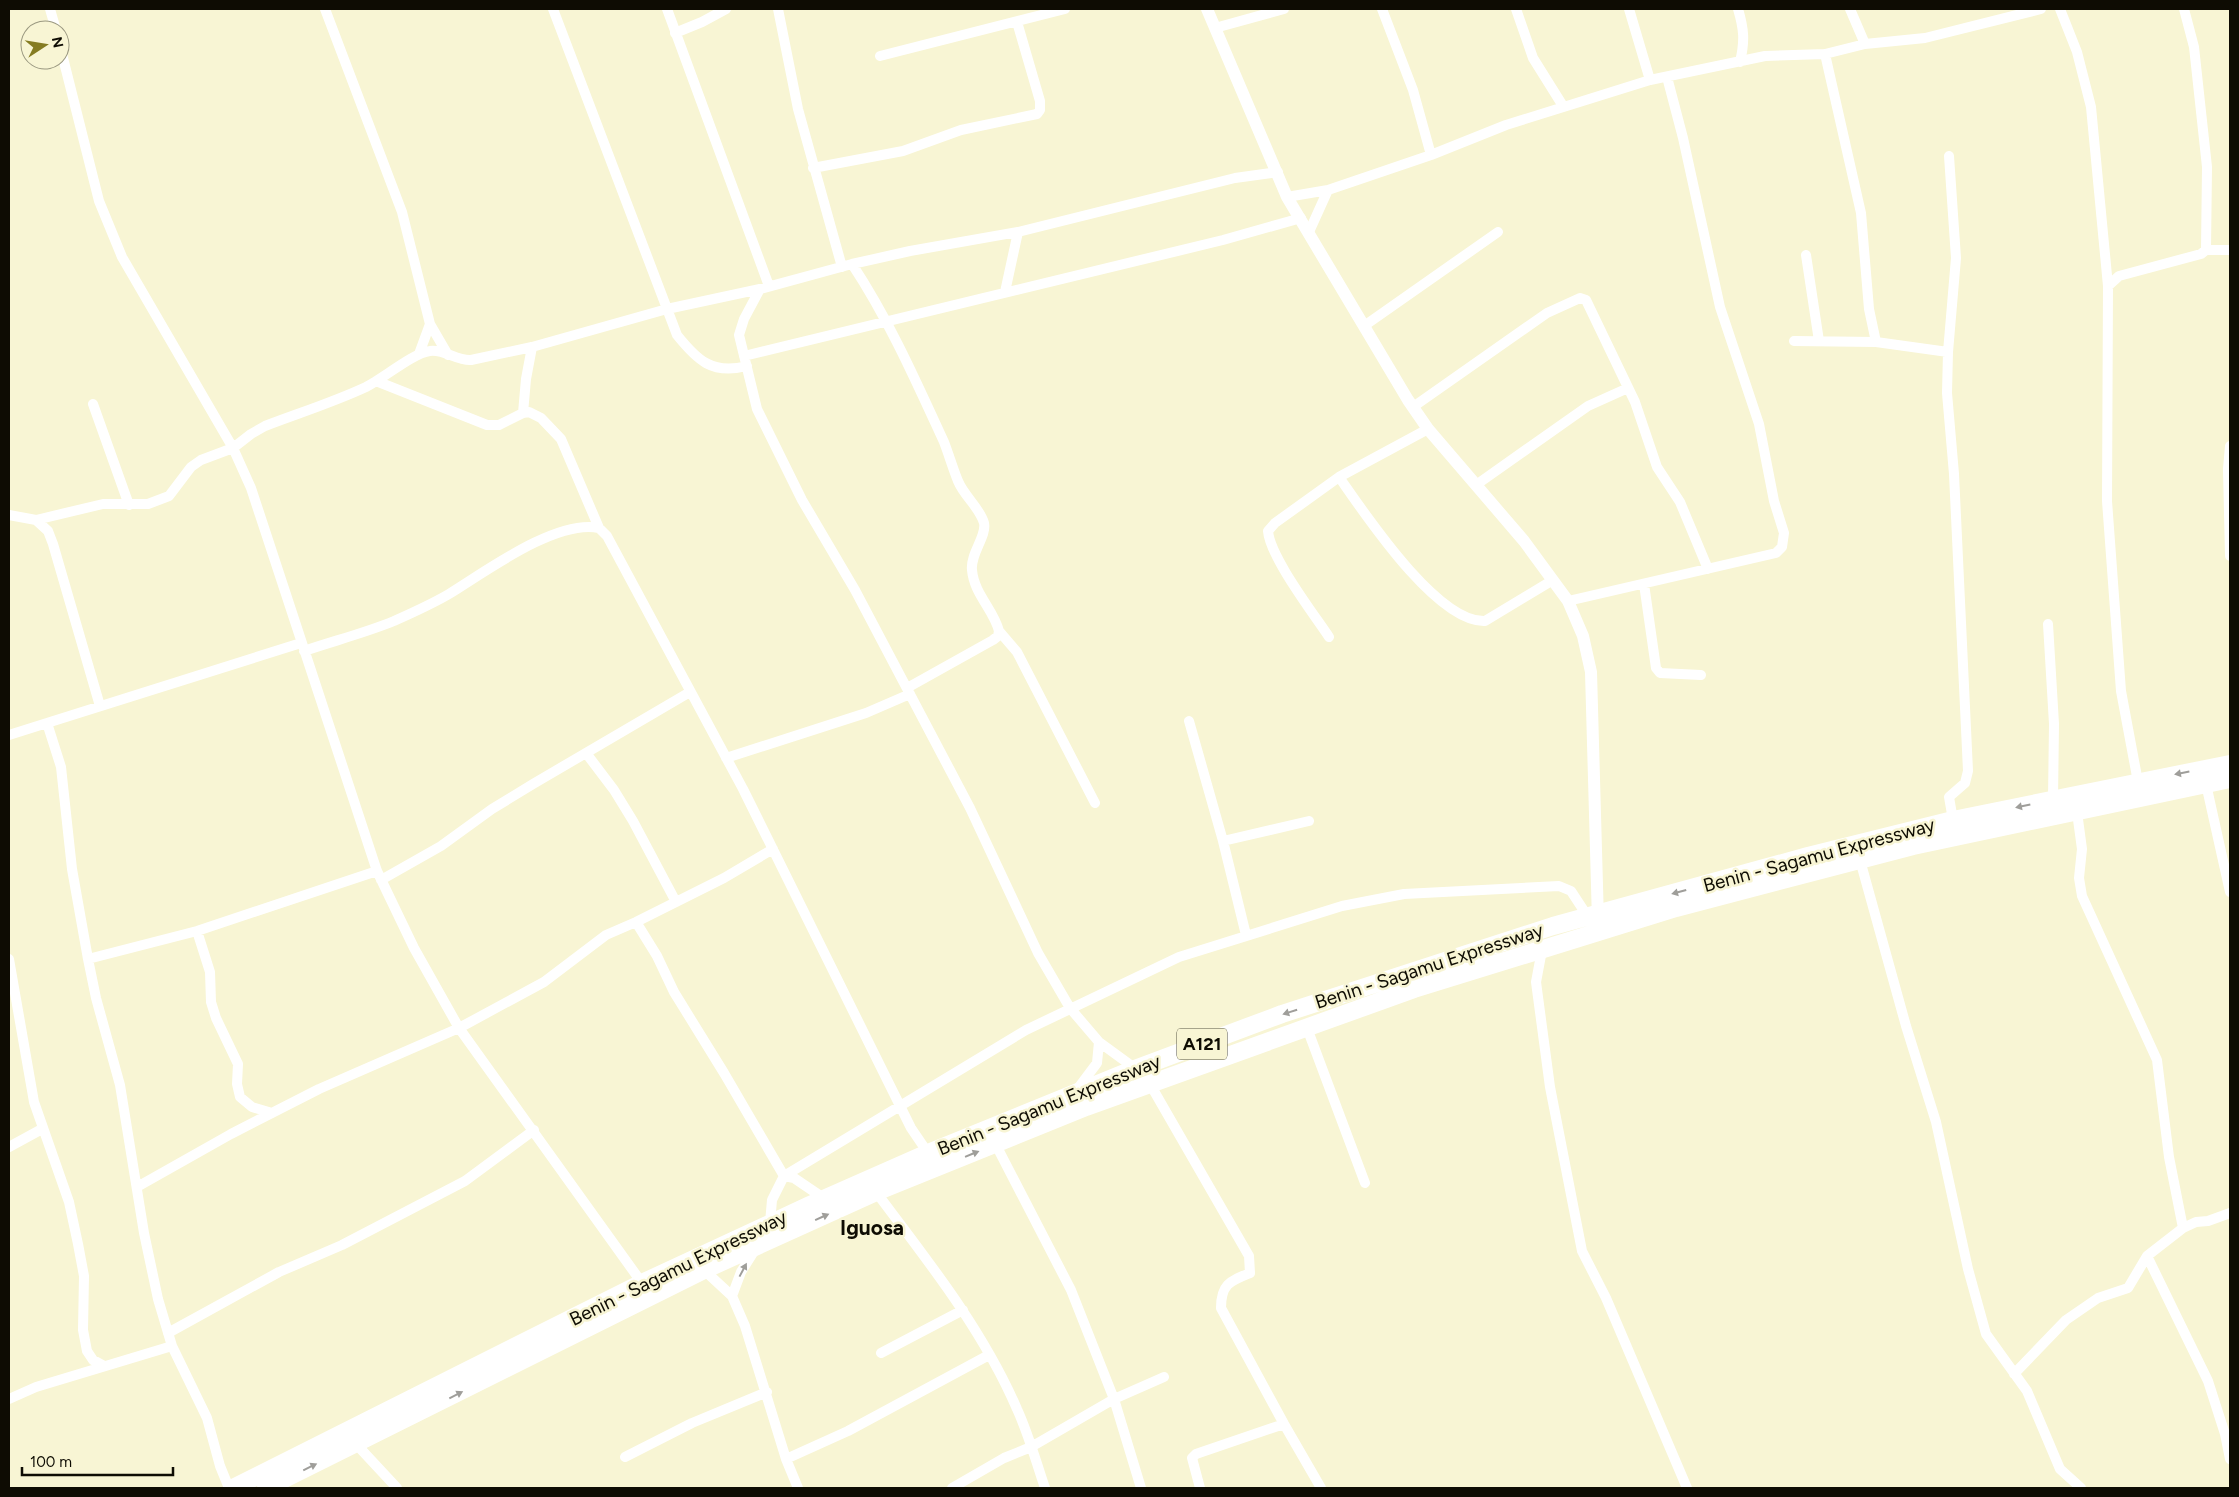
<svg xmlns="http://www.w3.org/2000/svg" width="2239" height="1497" viewBox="0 0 2239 1497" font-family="Figtree,sans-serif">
	<rect width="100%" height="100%" fill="#f8f5d4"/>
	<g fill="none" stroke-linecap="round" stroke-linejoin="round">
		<!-- minor -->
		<path stroke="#fff" stroke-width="10" d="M50 9 56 30
			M325 9 402 212 430 324 448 355
			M553 9 677 335C697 360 712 375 747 366
			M667 9 769 286
			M778 9 798 109 842 267
			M1382 9 1413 90 1431 155
			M1516 9 1533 58 1563 106
			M1629 9 1650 80
			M1738 9C1744 29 1745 41 1740 62
			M1850 9 1865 44
			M2060 9 2077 52 2091 107 2108 286 2107 501 2121 691 2138 782
			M2184 9 2194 47 2207 167 2206 250
			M1215 28 1284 9
			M675 33 702 22 726 9
			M1825 54 1861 213 1869 309 1876 342
			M880 56 1065 9
			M1949 156 1956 258 1948 352 1947 393 1954 474 1968 771 1965 783 1949 797 1953 820
			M813 168 903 151 961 130 1037 114 1040 110V101L1017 22
			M1287 197 1328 190 1431 155 1506 125 1650 80 1765 56 1825 54 1865 44 1925 38 2041 9
			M1309 232 1328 190
			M1806 255 1819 341
			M852 264C889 320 916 381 944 442 949 455 953 469 958 481 964 496 980 508 984 523 987 536 970 554 972 570 974 594 994 610 999 631L998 636 993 640 907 688
			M2108 286 2119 276 2201 254 2206 250H2230
			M760 289 744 319 739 335 757 409 802 500 855 590 970 808 1038 953 1070 1008 1099 1042 1136 1069
			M1005 292 1018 232
			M1364 326 1498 232
			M1794 341 1876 342 1948 352
			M419 354 430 324
			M744 356 1223 240 1301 218
			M376 381 487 425H499L523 413 529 412 541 418 561 439 599 528
			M93 404 129 505
			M1413 407 1547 313 1580 298 1586 300 1635 402 1657 467 1680 502 1708 569
			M523 413 526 379 532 347
			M2230 446 2228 469 2230 556
			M1339 477C1365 514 1437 623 1485 621L1553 580
			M1476 485 1588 406 1628 388
			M9 515 36 520 103 504H148L169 496 191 467 201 460 233 448 122 257 99 201 60 46
			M36 520 48 531 53 544 100 706
			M1644 584 1656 668 1660 673 1701 675
			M1568 601 1776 553 1782 547 1784 533 1774 501 1759 424 1720 307 1683 138 1667 77
			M2048 624 2054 724 2053 799
			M999 631 1017 652 1095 803
			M1329 637C1313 613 1270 557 1268 531L1275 523 1339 477 1428 429
			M304 651C333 641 365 633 394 621 412 613 432 604 449 594 485 572 556 519 599 528L607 536 743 789 911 1128 928 1153
			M1189 721 1223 841 1246 935
			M9 735 47 723
			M586 753 614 790 633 821 676 902
			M726 758 866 713 910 694
			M2206 784 2230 892
			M2077 812 2082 849 2079 878 2082 896 2157 1060 2169 1157 2183 1228
			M1223 841 1309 821
			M1860 860 1906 1026 1936 1122 1968 1269 1986 1334 2027 1391 2060 1469 2081 1488
			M381 880 441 846 492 809 533 784 690 692
			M636 922 657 956 674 992 724 1073 784 1176 794 1178 825 1199
			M197 931 210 972 211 1002 216 1018 238 1064 237 1084 240 1097 252 1107 272 1113
			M1542 950 1536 982 1550 1087 1582 1251 1606 1298 1687 1488
			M9 959 34 1102 69 1202 78 1244 84 1276 83 1330 87 1351 93 1360 104 1366
			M88 959 197 931 377 871
			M1307 1028 1365 1183
			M1150 1084 1249 1256 1250 1273C1230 1281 1221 1284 1221 1308L1284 1424 1321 1488
			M1076 1091 1097 1063 1099 1042
			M996 1145 1071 1290 1114 1399 1164 1377
			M9 1147 42 1129
			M137 1187 231 1134 319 1089 459 1028 544 982 606 935 636 922 724 878 773 849
			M876 1192C928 1261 983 1330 1017 1409 1029 1435 1036 1462 1045 1488
			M770 1223 772 1200 784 1176 1026 1030 1179 957 1342 906 1404 894 1559 886 1571 891 1588 917
			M2147 1256 2208 1381 2225 1434 2230 1459
			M704 1270 732 1296 745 1326 786 1459 798 1488
			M641 1286 642 1283 459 1028 414 948 377 871 251 488 233 448 251 434 265 426C299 413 334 402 366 387 384 378 413 353 430 351 444 349 457 361 471 360L532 347 667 309 760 289 852 264 910 251 1018 232 1235 178 1278 172
			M732 1296 741 1272 756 1248
			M168 1333 279 1272 342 1245 465 1181 534 1130
			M881 1353 963 1310
			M2014 1374 2066 1320 2098 1298 2128 1288 2147 1256 2183 1228 2196 1222 2208 1221 2230 1213
			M9 1399 36 1387 172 1346
			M357 1445 397 1488
			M625 1457 692 1423 767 1392
			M786 1459 848 1431 989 1355
			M229 1488 220 1466 207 1418 172 1346 158 1299 144 1233 120 1085 96 998 88 959 72 869 61 767 47 723 301 643
			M952 1488 1004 1458 1031 1447 1114 1399 1141 1488
			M1200 1488 1192 1458 1196 1454 1284 1424"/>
		<!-- tertiary -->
		<path stroke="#fff" stroke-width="12" d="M1207 9 1287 197 1408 400 1428 429 1524 541 1568 601 1583 636 1591 672 1598 921"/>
		<!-- trunk -->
		<path stroke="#fff" stroke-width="18" d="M233 1488 642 1283 808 1206 928 1153 1127 1072 1282 1014 1553 926 1808 856 1953 820 2230 764
			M266 1488 704 1270 876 1192 1086 1107 1414 989 1676 908 1913 846 2230 779"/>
	</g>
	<!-- one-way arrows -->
	<defs><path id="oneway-solid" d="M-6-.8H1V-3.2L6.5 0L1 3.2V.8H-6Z" transform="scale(1.25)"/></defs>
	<g fill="#9f9e9a">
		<use href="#oneway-solid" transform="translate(2182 773) rotate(169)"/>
		<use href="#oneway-solid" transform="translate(2023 806) rotate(168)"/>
		<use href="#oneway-solid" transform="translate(1679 892) rotate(165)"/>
		<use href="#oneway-solid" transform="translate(1290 1012) rotate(162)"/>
		<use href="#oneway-solid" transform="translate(972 1154) rotate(-22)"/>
		<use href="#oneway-solid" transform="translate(822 1217) rotate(-24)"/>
		<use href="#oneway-solid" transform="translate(743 1270) rotate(-62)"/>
		<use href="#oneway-solid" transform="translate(456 1395) rotate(-27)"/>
		<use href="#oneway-solid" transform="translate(310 1467) rotate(-26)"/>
	</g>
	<g text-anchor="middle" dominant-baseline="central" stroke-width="5" stroke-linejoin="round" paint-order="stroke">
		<!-- shield labels -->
		<rect fill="#f8f5d4" stroke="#545242" stroke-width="1" x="1177" y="1028.5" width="50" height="31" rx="4"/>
		<g font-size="18" font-weight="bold" fill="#0e0c03">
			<text x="1202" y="1044">A121</text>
		</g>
		<!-- street labels -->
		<g font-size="19" fill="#0e0c03" stroke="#f8f5d4">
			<text transform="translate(1819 855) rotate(-15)">Benin - Sagamu Expressway</text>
			<text transform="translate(1429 966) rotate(-18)">Benin - Sagamu Expressway</text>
			<text transform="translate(1049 1105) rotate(-22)">Benin - Sagamu Expressway</text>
			<text transform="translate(678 1268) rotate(-26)">Benin - Sagamu Expressway</text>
		</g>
		<!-- quarter labels -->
		<g font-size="21" font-weight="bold" fill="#0e0c03" stroke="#f8f5d4">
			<text x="872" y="1227">Iguosa</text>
		</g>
	</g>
	<!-- border -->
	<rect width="2239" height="1497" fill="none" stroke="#0e0c03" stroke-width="20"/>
	<!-- north arrow -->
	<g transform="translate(45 45) rotate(78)"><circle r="24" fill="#f8f5d4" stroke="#9a9880"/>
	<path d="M0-4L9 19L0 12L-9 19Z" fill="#857c22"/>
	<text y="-8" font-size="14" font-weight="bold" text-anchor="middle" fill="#0e0c03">N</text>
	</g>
	<!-- scale -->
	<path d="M22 1467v8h151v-8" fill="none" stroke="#0e0c03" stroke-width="2.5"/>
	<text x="30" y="1467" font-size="15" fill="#0e0c03" stroke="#f8f5d4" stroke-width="4" paint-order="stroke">100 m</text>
</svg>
